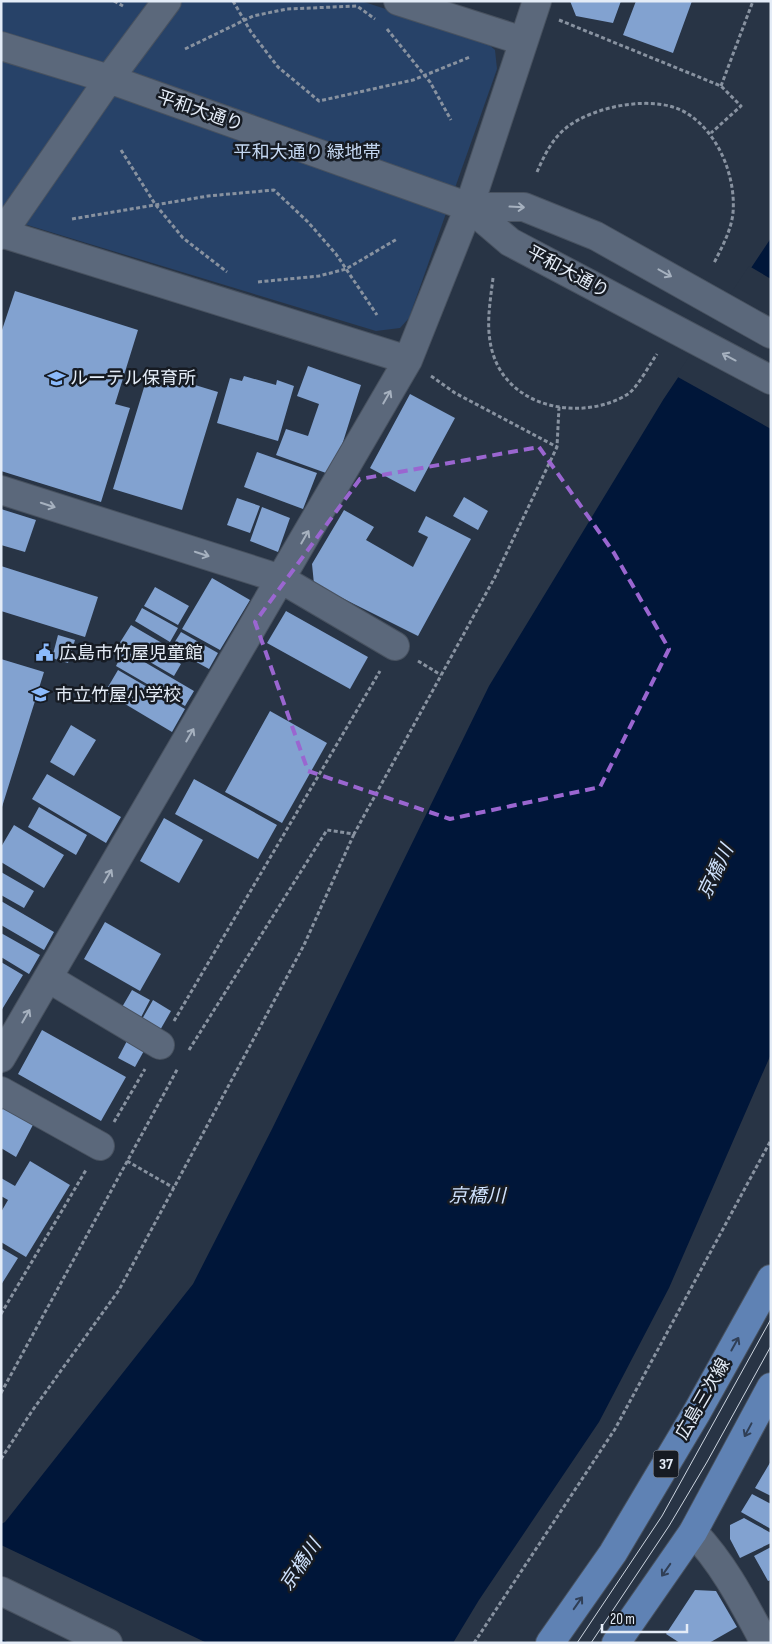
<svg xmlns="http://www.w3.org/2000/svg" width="772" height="1644" viewBox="0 0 772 1644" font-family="'Sofia Sans Condensed','Noto Sans JP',sans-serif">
	<rect width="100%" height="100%" fill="#283445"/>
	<!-- green -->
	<path fill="#274268" d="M1 1H361L485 41 495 50 497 69 409 318 400 328 376 331 1 217Z"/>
	<!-- water -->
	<path fill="#001639" d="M771 238V1054L669 1288 599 1422 479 1600 453 1643H1V1524L5 1522 193 1284 272 1129 489 686 663 400Z"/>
	<!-- pier -->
	<path fill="#283445" d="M749 266 771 279V429L676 376Z
		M1 1545 207 1643H9L1 1639Z"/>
	<!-- building -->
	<path fill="#82a2d0" d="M570 1H621L613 23 576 16Z
		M636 1H692L673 53 623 35Z
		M15 291 138 330 115 404 130 408 101 502 1 471V333Z
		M308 366 361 385 342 445 326 473 276 455 286 429 308 436 319 404 297 396Z
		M149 371 218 392 182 510 113 489Z
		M244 376 276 385 277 380 294 386 278 441 217 423 230 378 242 381Z
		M410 394 455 418 415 492 370 468Z
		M257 452 317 473 303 509 244 487Z
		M464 497 488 511 478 530 453 516Z
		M237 498 260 506 250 533 227 525Z
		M262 507 290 518 278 552 250 541Z
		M1 509 36 520 25 552 1 545Z
		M344 510 374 527 366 540 413 567 428 537 418 532 426 516 471 539 418 636 314 584 312 564Z
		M1 566 98 597 85 637 1 611Z
		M212 578 250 600 220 650 182 629Z
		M155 587 189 606 178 625 144 606Z
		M142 608 178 628 170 642 135 621Z
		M286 611 368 657 350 689 267 643Z
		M131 625 167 646 163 653 181 664 174 676 119 644Z
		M181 632 218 653 209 669 171 648Z
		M58 635 75 640 68 663 52 658Z
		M124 650 194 691 185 706 116 666Z
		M1 659 44 672 2 807H1Z
		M118 670 185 709 172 732 105 692Z
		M270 711 327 743 282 823 225 792Z
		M71 725 96 740 74 776 50 762Z
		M47 774 121 817 106 843 32 799Z
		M194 779 277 825 258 859 175 814Z
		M39 807 87 835 76 855 28 827Z
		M164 818 203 840 179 883 140 861Z
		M14 825 64 855 44 888 1 862V847Z
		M1 872 34 891 24 908 1 895Z
		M1 901 54 932 44 950 1 925Z
		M105 922 161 954 140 991 84 959Z
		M1 933 40 955 29 974 1 957Z
		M1 962 23 975 1 1011Z
		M132 990 150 1000 137 1025 118 1014Z
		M153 1000 171 1011 155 1039 137 1028Z
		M42 1030 126 1077 101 1121 18 1074Z
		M128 1039 145 1049 135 1067 118 1058Z
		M8 1107 35 1121 16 1157 1 1148V1110Z
		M30 1161 70 1185 26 1257 1 1242V1212L8 1200 1 1196V1178L15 1186Z
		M1 1248 18 1258 1 1285Z
		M771 1461V1496L755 1488Z
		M752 1494 771 1504V1529L741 1512Z
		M744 1518 771 1533V1543L740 1558 730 1539V1525Z
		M771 1547V1580L768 1581 754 1556Z
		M695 1590 716 1591 737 1627 709 1643H680L666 1634Z"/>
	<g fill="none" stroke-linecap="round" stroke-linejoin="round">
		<defs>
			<path id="minor" d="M398 1 523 41
				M1 46 109 79 469 207 510 242 771 380
				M469 207H524L596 236 771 334
				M1 233 408 360
				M1 235 109 79 167 1
				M1 490 281 579 395 646
				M48 978 160 1045
				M1 1058 408 360 469 207 537 1
				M1 1091 100 1146
				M693 1532C724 1564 744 1604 765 1643
				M1 1591 108 1643"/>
			<path id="major" d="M550 1643 613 1553 697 1412 771 1279
				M616 1643 693 1532 771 1387"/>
		</defs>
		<!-- minor casing -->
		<use href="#minor" stroke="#485260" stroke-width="30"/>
		<!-- major casing -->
		<use href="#major" stroke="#485260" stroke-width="30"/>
		<!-- path -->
		<path stroke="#8892a0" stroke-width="3" stroke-dasharray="4 2.5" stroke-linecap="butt" d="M114 1 123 6
			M233 1 251 32 278 67 319 101 413 80 470 57
			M559 20 721 86 741 106 711 133
			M387 29 430 82 451 120
			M185 49 253 16 287 9 357 6 375 19
			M721 86 753 1
			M121 150 155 204 183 238 227 272
			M537 172C544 156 552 139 566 128 593 106 657 93 688 114 719 134 736 177 733 213 731 231 722 247 714 263
			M72 219 208 196 274 190 308 222 336 254 377 315
			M493 278C490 304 485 328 493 354 510 409 583 422 628 394 637 388 650 364 657 354
			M258 282 319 276 346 269 397 239
			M431 376 455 393 557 447
			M418 661 441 675
			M174 1021 380 671
			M189 1050 327 830 354 834 495 577 557 447 559 407
			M114 1122 145 1069
			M127 1161 174 1188
			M1 1314 86 1170
			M1 1393 178 1068
			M1 1459 32 1411 119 1290 304 945 354 834
			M474 1643 615 1429 771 1140"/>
		<!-- minor -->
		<use href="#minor" stroke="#5b687b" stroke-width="28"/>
		<!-- major -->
		<use href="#major" stroke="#5f82b4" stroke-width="28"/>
		<!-- tram -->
		<path stroke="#cdd6e1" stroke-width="1" d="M577 1643 662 1516 771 1319
			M591 1643 669 1526 707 1462 771 1346"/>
	</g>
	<!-- one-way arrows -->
	<defs><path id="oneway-shaft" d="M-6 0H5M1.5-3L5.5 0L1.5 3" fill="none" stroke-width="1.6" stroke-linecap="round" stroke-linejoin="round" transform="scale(1.25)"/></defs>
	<g stroke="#a6b1bf">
		<use href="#oneway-shaft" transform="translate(517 207) rotate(3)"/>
		<use href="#oneway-shaft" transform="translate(665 273) rotate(29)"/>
		<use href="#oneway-shaft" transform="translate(729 357) rotate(-152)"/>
		<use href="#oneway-shaft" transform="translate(387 397) rotate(-60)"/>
		<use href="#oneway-shaft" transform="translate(48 505) rotate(18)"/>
		<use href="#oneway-shaft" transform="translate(305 537) rotate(-60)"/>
		<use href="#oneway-shaft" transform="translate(202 554) rotate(18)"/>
		<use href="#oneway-shaft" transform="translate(190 735) rotate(-60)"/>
		<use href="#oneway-shaft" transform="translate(108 876) rotate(-60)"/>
		<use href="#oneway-shaft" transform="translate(26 1016) rotate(-60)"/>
	</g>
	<g stroke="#303f56">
		<use href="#oneway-shaft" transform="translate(735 1344) rotate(-61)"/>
		<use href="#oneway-shaft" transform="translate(748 1430) rotate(118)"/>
		<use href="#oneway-shaft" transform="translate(666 1570) rotate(125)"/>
		<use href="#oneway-shaft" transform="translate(578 1603) rotate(-55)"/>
	</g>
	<!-- marked area -->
	<path fill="none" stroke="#9a66d0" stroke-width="4" stroke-dasharray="10 6" stroke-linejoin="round" d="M539 447 614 553 669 649 600 787 450 819 308 771 255 622 360 479Z"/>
	<!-- icons -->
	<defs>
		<symbol id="school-bare" viewBox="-9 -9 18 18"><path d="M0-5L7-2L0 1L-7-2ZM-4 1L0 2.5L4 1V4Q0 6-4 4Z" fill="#8bbafc" stroke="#161b23" stroke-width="2.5" paint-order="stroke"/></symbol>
		<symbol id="civic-bare" viewBox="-9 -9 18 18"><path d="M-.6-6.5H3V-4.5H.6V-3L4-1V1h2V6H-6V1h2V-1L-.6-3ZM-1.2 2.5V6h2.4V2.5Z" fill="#8bbafc" stroke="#161b23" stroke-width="2.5" paint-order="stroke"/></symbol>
	</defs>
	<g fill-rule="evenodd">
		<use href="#school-bare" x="44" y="366" width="25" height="25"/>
		<use href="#civic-bare" x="32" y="640" width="25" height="25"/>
		<use href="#school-bare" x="28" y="682" width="25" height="25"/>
	</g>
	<g text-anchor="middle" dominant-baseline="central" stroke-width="5" stroke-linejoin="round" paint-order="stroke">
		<!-- shield labels -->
		<rect fill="#161b23" stroke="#a6adb7" stroke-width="1" x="653.5" y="1450.5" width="25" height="27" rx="4"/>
		<g font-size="16" font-weight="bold" fill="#e4ecf7">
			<text x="666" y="1464">37</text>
		</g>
		<!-- street labels -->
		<g font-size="18" fill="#e4ecf7" stroke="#161b23">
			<text transform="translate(200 111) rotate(19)">平和大通り</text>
			<text transform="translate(568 272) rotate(28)">平和大通り</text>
			<text transform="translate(703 1399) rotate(-60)">広島三次線</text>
		</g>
		<!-- park labels -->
		<g font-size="18" fill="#c5d8f2" stroke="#161b23">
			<text x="307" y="152">平和大通り 緑地帯</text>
		</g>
		<!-- poi labels -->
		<g font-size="18" fill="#e4ecf7" stroke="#161b23" text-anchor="start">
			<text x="70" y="378">ルーテル保育所</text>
			<text x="59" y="653">広島市竹屋児童館</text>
			<text x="55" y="695">市立竹屋小学校</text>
		</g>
		<!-- water labels -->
		<g font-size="19" font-style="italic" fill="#d1e4ff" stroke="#161b23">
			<text transform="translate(716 872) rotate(-64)">京橋川</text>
			<text x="477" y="1196">京橋川</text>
			<text transform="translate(301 1565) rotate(-56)">京橋川</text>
		</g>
	</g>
	<!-- border -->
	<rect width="772" height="1644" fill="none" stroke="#e4ecf7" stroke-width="5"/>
	<!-- scale -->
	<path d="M602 1624v8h85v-8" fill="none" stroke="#e4ecf7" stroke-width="2.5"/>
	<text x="610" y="1624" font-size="15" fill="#e4ecf7" stroke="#161b23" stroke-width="4" paint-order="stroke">20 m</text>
</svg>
